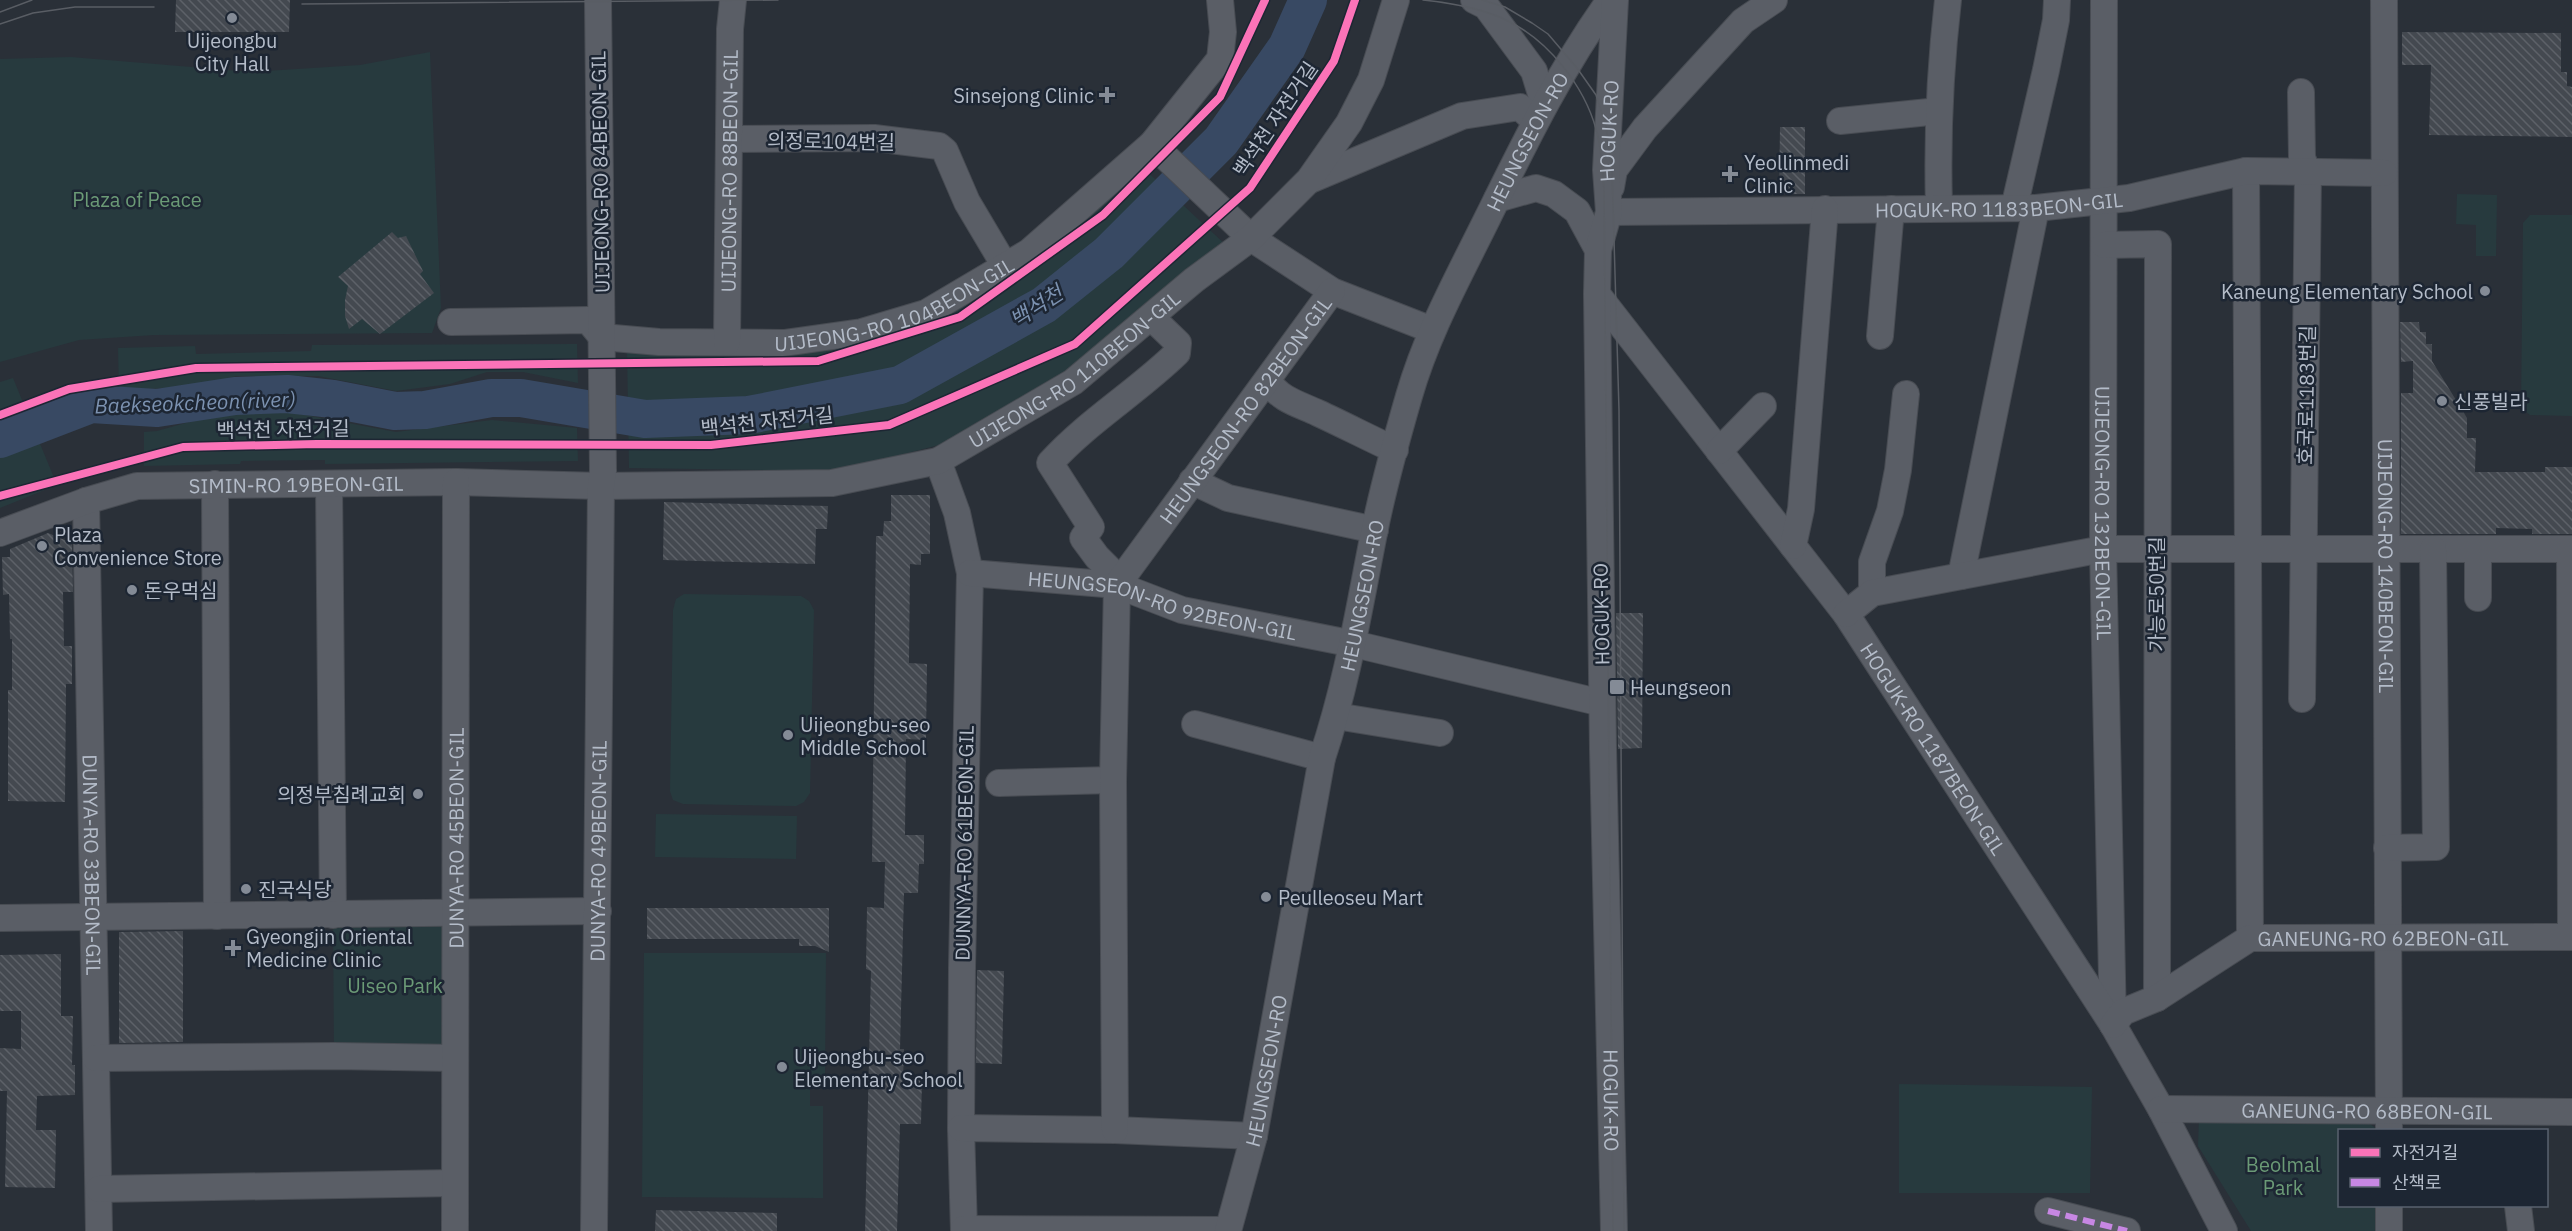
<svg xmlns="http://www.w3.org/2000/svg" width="2572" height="1231" viewBox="0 0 2572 1231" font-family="'IBM Plex Sans','Noto Sans KR',sans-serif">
	<defs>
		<pattern id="building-back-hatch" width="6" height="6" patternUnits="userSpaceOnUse" patternTransform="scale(1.5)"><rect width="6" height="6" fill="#444950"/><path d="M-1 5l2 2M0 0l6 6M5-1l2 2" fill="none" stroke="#5d6168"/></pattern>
	</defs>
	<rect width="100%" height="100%" fill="#2a3038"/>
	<!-- green -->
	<path fill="#273a3e" d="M430 52 441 308 432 333 154 335 79 340 0 362V59L71 57 252 72 360 65Z
		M1140 165 1228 247 1073 371 939 445 838 471 629 468 627 351 918 326 987 292 1060 244Z
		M2457 194 2497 195 2496 256H2476V225L2456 224Z
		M2530 215H2572V416L2530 415 2521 408 2523 223Z
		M577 344 578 383 523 372H487L450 384 396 391 318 376H236L196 387 119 390 118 348 195 346 196 354 311 351 312 345Z
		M13 378 57 485 0 508V382Z
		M232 410H279L396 432 492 420 577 428 578 461 325 464V460L241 461 240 464 144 466V432L157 431Z
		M684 594 801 596 809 601 814 610 810 793 804 802 796 806 683 804 673 800 670 791 673 610 676 599Z
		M656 814 797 816 796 859 655 857Z
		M457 913 455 1058 334 1056 333 915Z
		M644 953H826L825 1076H810V1106H823V1198L642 1197Z
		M1899 1084 2092 1087 2090 1193H1899Z
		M2199 1119 2366 1121 2378 1130H2340V1206H2377V1231H2251L2198 1146Z"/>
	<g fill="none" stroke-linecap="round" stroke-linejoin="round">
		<!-- river -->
		<path stroke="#384963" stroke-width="38" d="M0 439 91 404 157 408 235 396 287 394 333 399 395 411 425 410 491 398H521L645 419 749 415 900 385 1044 305 1109 253 1221 141 1287 47 1308 0"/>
	</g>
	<!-- building -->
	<path fill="url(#building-back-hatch)" d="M176 0H290L289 32H175Z
		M2402 32 2561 33V72H2567V86L2572 87V137L2429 135 2431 65H2402Z
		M1780 127H1805V194H1779Z
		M392 232 398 238 406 236 423 271 420 274 434 293 380 334 362 319 349 329 345 316V300L348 286 338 277Z
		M2400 322H2419L2420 332H2426V344H2432V361L2467 418V438H2476L2475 472H2545V467H2572V534H2532V529L2496 528V534H2401V393H2413V361L2401 362Z
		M891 495H930V554H921V565L910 564 909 663 927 664 926 740 906 739 905 835H924V864H919L918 893H904L900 1049H904L903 1079H922L921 1124H900L897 1231H865L871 971 866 969 867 907 884 908 885 862H872L876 536H883L884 521H891Z
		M664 502 828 506 827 529H816L815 564 663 560Z
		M48 533 72 543 73 592H63L64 646H72V684H66L65 802 8 801V690H12V639H10L9 594 3 595 2 557H10V549Z
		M1616 613H1643L1642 748 1618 749Z
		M647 908H829V952L815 946H799V939H647Z
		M183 931V1042L119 1043V932Z
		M61 954V1016H73L72 1065H75V1095L37 1096 36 1130H56L55 1188 5 1187 7 1091H0V1048L21 1049V1011H0V955Z
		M977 970 1004 971 1002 1064 976 1063Z
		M656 1210 777 1213V1231H655Z"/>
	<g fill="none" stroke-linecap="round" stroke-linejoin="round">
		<defs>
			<g id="minor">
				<path d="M1474 0 1486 6 1534 71 1544 104"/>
				<path id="s1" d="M2104 0 2103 549 2113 1025"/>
				<path id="s2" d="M2384 0 2389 1130"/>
				<path d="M2301 92 2302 158 2308 172 2302 699"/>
				<path d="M1840 121 1939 111"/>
				<path d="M729 139 874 138 939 146 945 151 967 202 1005 266"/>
				<path d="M1152 144 1251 238 1332 291 1432 330"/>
				<path d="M2246 171 2250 938"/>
				<path d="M1310 180 1462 116 1520 107 1535 121"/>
				<path d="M1611 187 1614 170 1645 128 1743 21 1774 0"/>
				<path d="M1497 199 1536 188 1554 194 1577 211 1598 250"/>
				<path d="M1939 207C1937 137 1940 69 1948 0"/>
				<path d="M2014 208 2046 70 2056 20 2057 0"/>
				<path id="s3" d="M1609 212 2036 208 2129 198 2246 171 2384 173"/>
				<path d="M2104 245 2158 244 2157 998"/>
				<path id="s4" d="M1597 294 1846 614 2113 1025 2161 1109 2224 1231"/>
				<path id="s5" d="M451 322 588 320 602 337 659 342 784 343 862 332 926 313 1029 252 1152 144 1220 59 1223 32 1220 0"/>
				<path d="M1880 336 1891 209"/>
				<path id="s6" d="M727 342 730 29 733 0"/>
				<path d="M1268 381C1280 400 1299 404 1318 413 1344 425 1369 438 1395 450"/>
				<path d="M1719 451 1763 406"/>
				<path d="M938 461 957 513 970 573 962 968 961 1128 964 1231"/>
				<path d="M1192 481 1228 498 1375 530"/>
				<path d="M215 484 217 916"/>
				<path d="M329 484 333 915"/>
				<path id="s7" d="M86 501 99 1231"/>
				<path id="s8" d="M0 533 86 501 137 486 456 482 601 486 832 483 938 461 1073 382 1194 280 1251 238 1309 180 1349 123 1371 80 1396 0"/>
				<path d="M1793 546 1801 509 1825 209"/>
				<path d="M2570 549 2571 937"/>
				<path id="s9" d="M970 573 1117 585 1182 610 1354 644 1602 703"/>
				<path d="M1961 576 2036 208"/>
				<path d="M1119 579 1097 557 1083 538 1091 527 1050 463C1088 421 1137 392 1177 353L1178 343 1151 317"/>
				<path d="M1872 593V562L1890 511 1898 470 1906 394"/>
				<path d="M2478 598V549"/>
				<path d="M1846 614 1872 593 2103 549H2572"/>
				<path d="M1336 716 1440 733"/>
				<path d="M1195 724 1322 758"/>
				<path d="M999 783 1113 780"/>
				<path d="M2387 848 2436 847 2433 549"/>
				<path d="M0 918 598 911"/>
				<path id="s10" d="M2113 1025 2123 1012 2157 998 2250 938 2572 937"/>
				<path d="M96 1058 334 1056 455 1058"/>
				<path id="s11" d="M2161 1109 2572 1112"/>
				<path d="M961 1128 1115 1130 1254 1136"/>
				<path id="s12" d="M1115 1130 1113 780 1117 585 1332 291"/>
				<path d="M99 1189 455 1183"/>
				<path d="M2389 1206V1231"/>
				<path d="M2518 1206 2521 1231"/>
				<path d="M2048 1211 2127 1231"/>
				<path d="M964 1229 1228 1230"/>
				<path id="s13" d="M455 1231 456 482"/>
				<path id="s14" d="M594 1231 601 486 603 471 598 0"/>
				<path id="s15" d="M1228 1231 1254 1136 1322 758C1347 684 1359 609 1374 533 1383 487 1396 441 1409 396 1427 333 1459 276 1488 217 1525 142 1561 68 1610 0"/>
				<path id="s16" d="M1614 1231 1603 749 1597 294 1598 250 1609 212 1606 170 1615 0"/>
			</g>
		</defs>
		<!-- minor casing -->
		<use href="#minor" stroke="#484c53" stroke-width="28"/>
		<!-- minor -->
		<use href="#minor" stroke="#5a5e66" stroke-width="26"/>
		<!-- tram -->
		<g stroke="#595d64" stroke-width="1.5">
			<path id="s17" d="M1423 0C1452 3 1482 8 1508 21 1549 41 1584 86 1596 129 1602 148 1602 170 1604 189L1613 1231"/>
			<path d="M1482 0 1505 7 1532 23 1548 34 1577 68 1596 95 1606 126 1612 171 1619 410 1624 1231"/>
			<path d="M302 4 778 0"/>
			<path d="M0 12 32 0"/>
			<path d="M0 24 33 13 75 7H154"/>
		</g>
		<!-- quiet -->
		<path stroke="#c787e3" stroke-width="6" stroke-dasharray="12 6" stroke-linecap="butt" d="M2048 1211 2127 1231"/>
		<defs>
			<path id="cycleway" d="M0 415 69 389 196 368 818 361 960 317 1103 215 1220 97 1265 0
				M0 496 183 447 317 444 711 445 889 425 1075 344 1250 188 1334 61 1355 0"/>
		</defs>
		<!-- cycleway casing -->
		<use href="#cycleway" stroke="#1d2633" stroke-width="11"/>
		<!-- cycleway -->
		<use href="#cycleway" stroke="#fb73b8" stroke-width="8"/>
	</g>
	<!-- markers -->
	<g fill="#848b96" stroke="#1d2633" stroke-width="2">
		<circle cx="232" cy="18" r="6"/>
		<path d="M1104 86h6v6h6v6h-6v6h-6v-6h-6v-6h6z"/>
		<path d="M1727 165h6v6h6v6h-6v6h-6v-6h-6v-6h6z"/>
		<circle cx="2485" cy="291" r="6"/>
		<circle cx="2442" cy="401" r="6"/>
		<circle cx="42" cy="546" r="6"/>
		<circle cx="132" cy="590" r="6"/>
		<rect x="1609" y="679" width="16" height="16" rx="3"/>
		<circle cx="788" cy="735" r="6"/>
		<circle cx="418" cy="794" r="6"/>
		<circle cx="246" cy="889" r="6"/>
		<circle cx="1266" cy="897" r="6"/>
		<path d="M230 939h6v6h6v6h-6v6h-6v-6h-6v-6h6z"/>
		<circle cx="782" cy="1067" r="6"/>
	</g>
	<g text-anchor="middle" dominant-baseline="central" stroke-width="5" stroke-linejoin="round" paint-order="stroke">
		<!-- poi labels -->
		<g font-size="20" fill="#b4bcc9" stroke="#1d2633" text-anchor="start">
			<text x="232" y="40" text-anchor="middle">Uijeongbu<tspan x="232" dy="23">City Hall</tspan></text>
			<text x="1094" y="95" text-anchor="end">Sinsejong Clinic</text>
			<text x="1744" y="162">Yeollinmedi<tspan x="1744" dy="23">Clinic</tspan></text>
			<text x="2473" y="291" text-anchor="end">Kaneung Elementary School</text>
			<text x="2454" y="401">신풍빌라</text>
			<text x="54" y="534">Plaza<tspan x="54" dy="23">Convenience Store</tspan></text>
			<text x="144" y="590">돈우먹심</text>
			<text x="1630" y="687">Heungseon</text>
			<text x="800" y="724">Uijeongbu-seo<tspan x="800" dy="23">Middle School</tspan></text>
			<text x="406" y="794" text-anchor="end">의정부침례교회</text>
			<text x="258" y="889">진국식당</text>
			<text x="1278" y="897">Peulleoseu Mart</text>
			<text x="246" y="936">Gyeongjin Oriental<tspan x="246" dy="23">Medicine Clinic</tspan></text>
			<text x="794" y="1056">Uijeongbu-seo<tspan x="794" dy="23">Elementary School</tspan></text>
		</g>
		<!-- street labels -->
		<g font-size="20" fill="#b4bcc9" stroke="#1d2633">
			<text transform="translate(1275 119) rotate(-56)">백석천 자전거길</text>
			<text stroke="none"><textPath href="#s16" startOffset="1102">HOGUK-RO</textPath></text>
			<text transform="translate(831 141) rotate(1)">의정로104번길</text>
			<text stroke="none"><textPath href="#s15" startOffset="1136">HEUNGSEON-RO</textPath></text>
			<text stroke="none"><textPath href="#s6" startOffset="171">UIJEONG-RO 88BEON-GIL</textPath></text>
			<text transform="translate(600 172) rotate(-91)">UIJEONG-RO 84BEON-GIL</text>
			<text stroke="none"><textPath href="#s3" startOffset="390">HOGUK-RO 1183BEON-GIL</textPath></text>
			<text stroke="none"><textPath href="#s5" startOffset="459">UIJEONG-RO 104BEON-GIL</textPath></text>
			<text stroke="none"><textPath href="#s8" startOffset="1113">UIJEONG-RO 110BEON-GIL</textPath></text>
			<text transform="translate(2306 395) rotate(-89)">호국로1183번길</text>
			<text stroke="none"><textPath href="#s12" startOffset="762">HEUNGSEON-RO 82BEON-GIL</textPath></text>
			<text transform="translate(767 421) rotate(-6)">백석천 자전거길</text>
			<text transform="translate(283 429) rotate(-1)">백석천 자전거길</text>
			<text stroke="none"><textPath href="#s8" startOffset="304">SIMIN-RO 19BEON-GIL</textPath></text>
			<text stroke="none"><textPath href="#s1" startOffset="513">UIJEONG-RO 132BEON-GIL</textPath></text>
			<text stroke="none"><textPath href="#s2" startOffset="566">UIJEONG-RO 140BEON-GIL</textPath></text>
			<text transform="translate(2156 594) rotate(-90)">가능로50번길</text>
			<text stroke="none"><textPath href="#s15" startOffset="650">HEUNGSEON-RO</textPath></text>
			<text stroke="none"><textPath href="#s9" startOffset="196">HEUNGSEON-RO 92BEON-GIL</textPath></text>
			<text transform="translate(1601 614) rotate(-91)">HOGUK-RO</text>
			<text stroke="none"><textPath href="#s4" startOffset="566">HOGUK-RO 1187BEON-GIL</textPath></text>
			<text stroke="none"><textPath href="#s13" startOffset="393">DUNYA-RO 45BEON-GIL</textPath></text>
			<text transform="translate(964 843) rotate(-89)">DUNNYA-RO 61BEON-GIL</text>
			<text stroke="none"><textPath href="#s14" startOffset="380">DUNYA-RO 49BEON-GIL</textPath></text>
			<text stroke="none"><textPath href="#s7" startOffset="364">DUNYA-RO 33BEON-GIL</textPath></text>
			<text stroke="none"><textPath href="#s10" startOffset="297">GANEUNG-RO 62BEON-GIL</textPath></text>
			<text stroke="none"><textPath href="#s15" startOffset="165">HEUNGSEON-RO</textPath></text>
			<text stroke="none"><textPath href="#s17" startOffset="1203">HOGUK-RO</textPath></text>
			<text stroke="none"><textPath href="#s11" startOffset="206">GANEUNG-RO 68BEON-GIL</textPath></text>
		</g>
		<!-- park labels -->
		<g font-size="20" fill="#6b9a76" stroke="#1d2633">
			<text x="137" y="199">Plaza of Peace</text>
			<text x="395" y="985">Uiseo Park</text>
			<text x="2283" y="1164">Beolmal<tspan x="2283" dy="23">Park</tspan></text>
		</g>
		<!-- water labels -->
		<g font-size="21" font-style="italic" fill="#7c92b1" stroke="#1d2633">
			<text transform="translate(1036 306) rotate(-33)">백석천</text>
			<text transform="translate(195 402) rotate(-2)">Baekseokcheon(river)</text>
		</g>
	</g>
	<!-- legend -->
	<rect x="2338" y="1129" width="210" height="78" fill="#1d2633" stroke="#59626f" stroke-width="1.5"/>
	<rect x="2350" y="1148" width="30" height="9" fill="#fb73b8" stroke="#59626f" stroke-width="1.5"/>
	<text x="2392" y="1159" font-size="18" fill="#b4bcc9">자전거길</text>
	<rect x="2350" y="1178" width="30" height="9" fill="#c787e3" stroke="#59626f" stroke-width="1.5"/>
	<text x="2392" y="1189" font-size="18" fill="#b4bcc9">산책로</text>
</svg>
